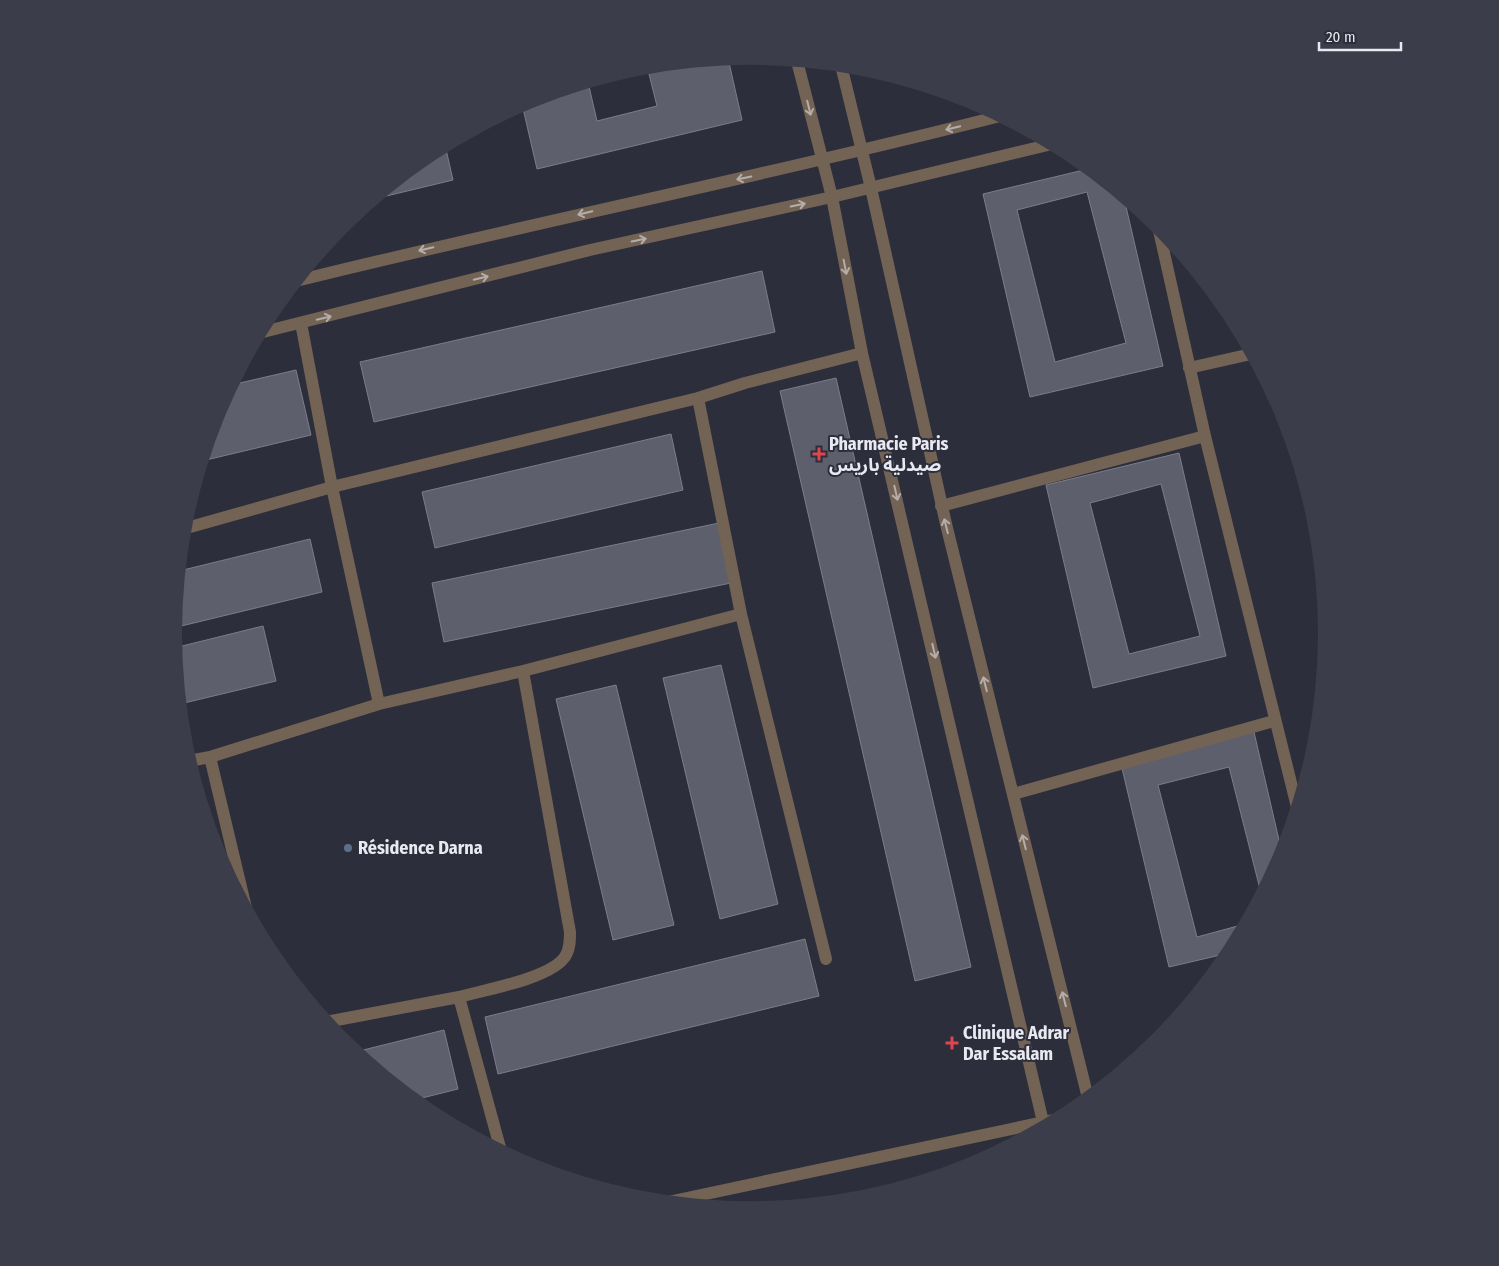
<svg xmlns="http://www.w3.org/2000/svg" width="1499" height="1266" viewBox="0 0 1499 1266" font-family="'Fira Sans Condensed','Noto Sans Arabic',sans-serif">
	<rect width="100%" height="100%" fill="#2d2e3b"/>
	<!-- building -->
	<path fill="#5e5f6d" stroke="#7c7d8c" fill-rule="evenodd" d="M728 58 742 120 537 169 522 104 588 82 597 121 657 106 647 66Z
		M445 145 453 180 374 199 429 153Z
		M1088 169 1124 198 1163 366 1030 397 983 194ZM1087 192 1126 343 1055 362 1017 210Z
		M762 271 775 332 374 422 360 362Z
		M296 370 311 435 202 461 217 412 231 385Z
		M836 378 971 967 915 981 780 391Z
		M671 434 683 490 435 548 422 492Z
		M1179 453 1226 656 1093 688 1046 485ZM1161 484 1200 636 1129 654 1090 503Z
		M719 523 731 583 444 642 432 583Z
		M310 539 322 592 173 628 179 571Z
		M263 626 276 681 180 704 174 648Z
		M721 665 778 904 720 919 663 678Z
		M616 685 674 925 613 940 556 699Z
		M1254 732 1282 853 1261 893 1229 767 1158 785 1197 937 1245 924 1229 953 1169 967 1121 764Z
		M805 939 819 996 498 1074 485 1017Z
		M444 1030 458 1089 414 1100 355 1052Z"/>
	<g fill="none" stroke-linecap="round" stroke-linejoin="round">
		<!-- minor -->
		<path stroke="#736355" stroke-width="12" d="M797 61 832 197 862 353 1043 1122
			M841 65 871 188 946 524 1088 1098
			M1158 226 1205 436 1297 807
			M296 281C530 223 766 176 1000 116
			M301 323 332 487 379 704 523 671 570 932C570 940 570 948 566 955 554 978 484 990 459 997L501 1151
			M259 333 590 250 832 197 1052 144
			M1189 368 1251 354
			M941 506 1205 436
			M183 529 332 487 698 398 745 383 862 353
			M741 614 826 959
			M523 671 741 614 698 398
			M189 761 210 757
			M1013 794 1274 721
			M246 908 210 757 379 704
			M326 1022 459 997
			M668 1202 1058 1119"/>
	</g>
	<!-- one-way arrows -->
	<defs><path id="oneway-shaft" d="M-6 0H5M1.5-3L5.5 0L1.5 3" fill="none" stroke-width="1.6" stroke-linecap="round" stroke-linejoin="round" transform="scale(1.25)"/></defs>
	<g stroke="#b4adab">
		<use href="#oneway-shaft" transform="translate(809 108) rotate(76)"/>
		<use href="#oneway-shaft" transform="translate(953 128) rotate(166)"/>
		<use href="#oneway-shaft" transform="translate(744 178) rotate(168)"/>
		<use href="#oneway-shaft" transform="translate(798 205) rotate(-12)"/>
		<use href="#oneway-shaft" transform="translate(585 213) rotate(167)"/>
		<use href="#oneway-shaft" transform="translate(639 240) rotate(-12)"/>
		<use href="#oneway-shaft" transform="translate(426 249) rotate(167)"/>
		<use href="#oneway-shaft" transform="translate(845 267) rotate(79)"/>
		<use href="#oneway-shaft" transform="translate(481 278) rotate(-14)"/>
		<use href="#oneway-shaft" transform="translate(324 318) rotate(-14)"/>
		<use href="#oneway-shaft" transform="translate(896 493) rotate(77)"/>
		<use href="#oneway-shaft" transform="translate(946 526) rotate(-104)"/>
		<use href="#oneway-shaft" transform="translate(934 651) rotate(77)"/>
		<use href="#oneway-shaft" transform="translate(985 684) rotate(-104)"/>
		<use href="#oneway-shaft" transform="translate(1024 842) rotate(-104)"/>
		<use href="#oneway-shaft" transform="translate(1064 999) rotate(-104)"/>
	</g>
	<!-- markers -->
	<g fill="#e0444e" stroke="#2d2e3b" stroke-width="2">
		<path d="M816.5 446.5h5v5h5v5h-5v5h-5v-5h-5v-5h5z"/>
		<path d="M949.5 1035.5h5v5h5v5h-5v5h-5v-5h-5v-5h5z"/>
	</g>
	<circle fill="#5c6f8a" stroke="#2d2e3b" stroke-width="2" cx="348" cy="848" r="5"/>
	<g text-anchor="middle" dominant-baseline="central" stroke-width="4" stroke-linejoin="round" paint-order="stroke">
		<!-- poi labels -->
		<g font-size="18" font-weight="bold" fill="#e9e9f2" stroke="#2d2e3b" text-anchor="start">
			<text x="829" y="444">Pharmacie Paris<tspan x="829" dy="21">صيدلية باريس</tspan></text>
			<text x="358" y="848">Résidence Darna</text>
			<text x="963" y="1033">Clinique Adrar<tspan x="963" dy="21">Dar Essalam</tspan></text>
		</g>
	</g>
	<!-- crop -->
	<path d="M0 0H1499V1266H0ZM182 633a568 568 0 1 1 1136 0a568 568 0 1 1-1136 0Z" fill="#3c3d4a" fill-rule="evenodd"/>
	<!-- scale -->
	<path d="M1319 42v8h82v-8" fill="none" stroke="#e9e9f2" stroke-width="2.5"/>
	<text x="1326" y="42" font-size="15" fill="#e9e9f2" stroke="#2d2e3b" stroke-width="4" paint-order="stroke">20 m</text>
</svg>
